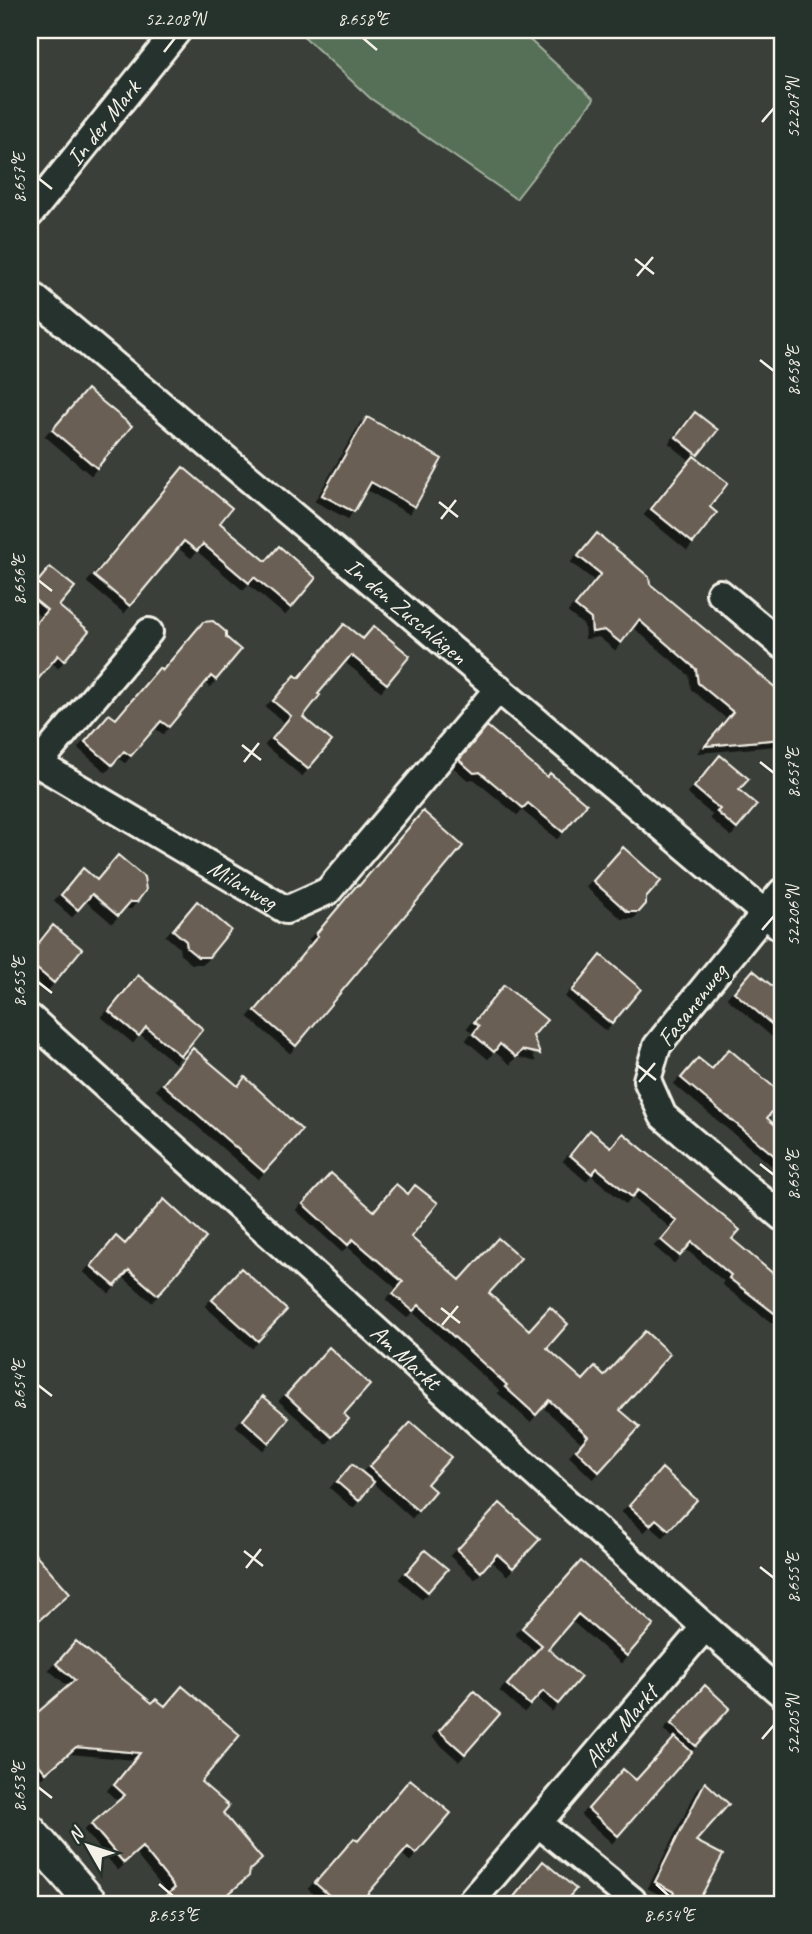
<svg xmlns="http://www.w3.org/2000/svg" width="812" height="1934" viewBox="0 0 812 1934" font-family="Caveat,sans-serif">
	<defs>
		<filter id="shadow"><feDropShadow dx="-6" dy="6" stdDeviation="0" flood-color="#0009"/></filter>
	</defs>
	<rect width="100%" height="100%" fill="#3a4039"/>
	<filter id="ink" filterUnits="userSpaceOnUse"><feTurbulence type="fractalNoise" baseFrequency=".0143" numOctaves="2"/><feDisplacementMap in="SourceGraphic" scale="14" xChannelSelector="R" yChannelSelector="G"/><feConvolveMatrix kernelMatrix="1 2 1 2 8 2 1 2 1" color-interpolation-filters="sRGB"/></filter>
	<g filter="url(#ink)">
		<!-- green -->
		<path fill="#557057" stroke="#a4b0a0" stroke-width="2" d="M297 30H519L594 99 516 199 370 98Z"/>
		<!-- building -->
		<path fill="#6a5f54" stroke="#f4f1e8" stroke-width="2" filter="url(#shadow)" d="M87 389 132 426 97 468 52 430Z
			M695 412 718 430 698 455 676 437Z
			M367 417 442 459 415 507 371 482 354 512 322 495Z
			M694 456 728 483 710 507 717 513 693 543 651 509Z
			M183 467 232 508 220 523 266 561 279 546 316 578 291 608 254 577 249 583 203 544 197 551 184 541 130 606 94 576Z
			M597 533 649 577 650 584 782 693V739L705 746 733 712 698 683 696 669 639 620 621 643 605 630 592 632 591 619 575 606 601 574 578 556Z
			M50 567 75 587 59 606 89 631 64 661 58 655 30 689V630L47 610 30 596V591Z
			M213 621 226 632V637L241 650 216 680 211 676 169 727 161 721 131 756 124 751 112 765 85 742 109 714 116 719 159 668 162 671 203 622Z
			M344 624 363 639 374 626 410 656 387 684 351 655 318 694 320 695 303 717 332 741 308 769 272 739 291 716 273 701 295 675 299 678Z
			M487 726 547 777 550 773 587 804 563 832 528 803 523 808 480 772 474 773 459 760Z
			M720 755 749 779 739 790 757 805 737 829 717 812 720 809 694 787Z
			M423 811 463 846 296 1046 255 1011 318 936 316 934 357 885 359 886Z
			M623 847 661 881 646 898V904L639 912H628L593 881Z
			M118 855 144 877 146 890 137 902H130L118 916 92 894 78 910 61 895 83 868 97 880Z
			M197 901 231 930 209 957H198L187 948 186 941 173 930Z
			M53 925 82 949 54 983 30 963V954Z
			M601 955 641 989 612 1024 572 991Z
			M753 970 782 994V1033L734 992Z
			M138 975 203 1029 181 1056 146 1027 139 1036 109 1011Z
			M504 985 547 1020 533 1036 540 1054 522 1050 516 1057 500 1044 494 1052 473 1034 479 1026 474 1022Z
			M193 1048 238 1086 245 1077 302 1130 264 1172 163 1084Z
			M729 1049 782 1094V1100L767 1118 782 1131V1162L681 1078 698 1058 712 1069Z
			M590 1130 611 1147 623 1133 740 1230 732 1239 782 1281V1319L729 1278 731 1275 692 1242 680 1256 661 1240 677 1221 638 1190 632 1197 597 1168 592 1174 570 1155Z
			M331 1173 374 1211 396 1184 408 1194 415 1185 438 1203 411 1237 460 1280 498 1238 521 1258 489 1293 529 1330 550 1307 568 1324 547 1348 583 1380 595 1367 604 1376 645 1331 670 1354 620 1410 640 1427 599 1472 576 1450 588 1436 549 1400 536 1415 505 1387 507 1385 419 1305 413 1311 393 1294 403 1282 353 1239 348 1245 303 1204Z
			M164 1199 206 1238 158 1295 129 1270 115 1286 91 1266 116 1236 125 1244Z
			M241 1268 287 1310 258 1341 212 1300Z
			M329 1347 370 1385 344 1414 349 1419 332 1437 286 1395Z
			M263 1396 289 1418 269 1443 243 1420Z
			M411 1422 451 1457 427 1484 435 1491 418 1511 369 1467Z
			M352 1464 374 1482 359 1501 337 1482Z
			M662 1468 697 1500 669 1530 656 1519 650 1525 629 1506Z
			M500 1503 540 1539 513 1568 497 1554 481 1572 457 1550Z
			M30 1548 70 1593 30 1628Z
			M425 1550 448 1569 428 1592 406 1573Z
			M581 1561 654 1625 627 1656 578 1614 548 1649 581 1677 558 1704 543 1691 530 1705 507 1685 542 1645 522 1628Z
			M76 1641 152 1703 156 1699 165 1706 182 1686 240 1735 201 1782 229 1806 223 1813 262 1859 250 1870 249 1876 217 1904H156L175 1888 142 1847 124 1863 91 1824 125 1795 114 1785 140 1753 76 1747 46 1773 30 1754V1719L75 1680 56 1664Z
			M705 1685 730 1708 696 1746 671 1724Z
			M474 1691 500 1714 465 1754 439 1731Z
			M675 1737 692 1752 618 1836 588 1809 623 1769 636 1780Z
			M410 1779 451 1813 416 1854 408 1847 359 1904H339L315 1883 354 1838 358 1841Z
			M705 1782 729 1804 696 1841 723 1855 697 1904H667L674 1892 655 1882Z
			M543 1861 576 1889 563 1904H508Z"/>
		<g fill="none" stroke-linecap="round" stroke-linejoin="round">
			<defs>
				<g id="minor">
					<path id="s1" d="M30 214 178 30"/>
					<path id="s2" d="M30 294 782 928"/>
					<path d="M720 593 782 645"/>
					<path id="s3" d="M30 759 286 910 328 891 499 688"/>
					<path d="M38 764 149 632"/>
					<path d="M782 892 657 1046 647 1080 663 1116 782 1217"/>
					<path id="s4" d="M30 1018 705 1627 782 1694"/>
					<path d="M539 1824 632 1900"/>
					<path id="s5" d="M469 1904 705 1627"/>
				</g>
				<path id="tertiary" d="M30 1831 92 1904"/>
			</defs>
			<!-- minor casing -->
			<use href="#minor" stroke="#f4f1e8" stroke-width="32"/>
			<!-- tertiary casing -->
			<use href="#tertiary" stroke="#f4f1e8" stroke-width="37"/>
			<!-- minor -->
			<use href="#minor" stroke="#26332d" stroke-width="26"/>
			<!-- tertiary -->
			<use href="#tertiary" stroke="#26332d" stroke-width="32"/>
		</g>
	</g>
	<!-- ticks -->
	<path fill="none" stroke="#f4f1e8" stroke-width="2.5" d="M363 38 377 50M164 52 175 38M762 122 774 108M38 178 52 189M635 259 654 274M637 276 653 257M760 360 774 371M439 502 458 517M441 519 456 500M38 580 52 591M242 745 261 760M244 762 259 743M760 762 774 773M762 930 774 916M38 982 52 993M637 1065 656 1080M639 1082 655 1063M760 1164 774 1175M441 1308 460 1323M442 1325 458 1306M38 1385 52 1396M244 1551 263 1566M760 1567 774 1578M246 1568 261 1549M762 1739 774 1725M38 1787 52 1798M159 1884 173 1896M656 1884 669 1896"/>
	<g text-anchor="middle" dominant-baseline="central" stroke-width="7" stroke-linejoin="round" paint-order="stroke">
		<!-- street labels -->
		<g font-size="24" fill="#f4f1e8" stroke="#26332d">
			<text stroke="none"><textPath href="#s1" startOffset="117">In der Mark</textPath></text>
			<text stroke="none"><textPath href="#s2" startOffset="492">In den Zuschlägen</textPath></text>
			<text stroke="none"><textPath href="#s3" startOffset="247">Milanweg</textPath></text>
			<text transform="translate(692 1005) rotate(-52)">Fasanenweg</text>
			<text stroke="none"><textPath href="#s4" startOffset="506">Am Markt</textPath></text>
			<text stroke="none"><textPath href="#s5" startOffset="234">Alter Markt</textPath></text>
		</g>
	</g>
	<!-- margin -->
	<rect width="812" height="1934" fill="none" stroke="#26332d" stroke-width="77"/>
	<!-- north arrow -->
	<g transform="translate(88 1846) rotate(309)" stroke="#26332d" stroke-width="5" paint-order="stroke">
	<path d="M0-5L12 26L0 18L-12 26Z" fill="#f4f1e8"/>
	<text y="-10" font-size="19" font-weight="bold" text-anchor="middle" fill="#f4f1e8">N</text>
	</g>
	<rect x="38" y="38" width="736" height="1858" fill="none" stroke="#f4f1e8" stroke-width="2.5"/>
	<g font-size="18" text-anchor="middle" fill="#f4f1e8">
		<text x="175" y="25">52.208°N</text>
		<text x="363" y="25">8.658°E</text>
		<text transform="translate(793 108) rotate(-90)" y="6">52.207°N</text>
		<text transform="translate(19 178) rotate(-90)" y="6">8.657°E</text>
		<text transform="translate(793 371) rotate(-90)" y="6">8.658°E</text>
		<text transform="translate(19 580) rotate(-90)" y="6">8.656°E</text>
		<text transform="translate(793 773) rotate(-90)" y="6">8.657°E</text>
		<text transform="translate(793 916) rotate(-90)" y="6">52.206°N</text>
		<text transform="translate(19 982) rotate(-90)" y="6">8.655°E</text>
		<text transform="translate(793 1175) rotate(-90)" y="6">8.656°E</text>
		<text transform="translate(19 1385) rotate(-90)" y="6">8.654°E</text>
		<text transform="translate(793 1578) rotate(-90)" y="6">8.655°E</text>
		<text transform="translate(793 1725) rotate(-90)" y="6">52.205°N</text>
		<text transform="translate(19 1787) rotate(-90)" y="6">8.653°E</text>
		<text x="173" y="1921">8.653°E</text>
		<text x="669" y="1921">8.654°E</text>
	</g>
</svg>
